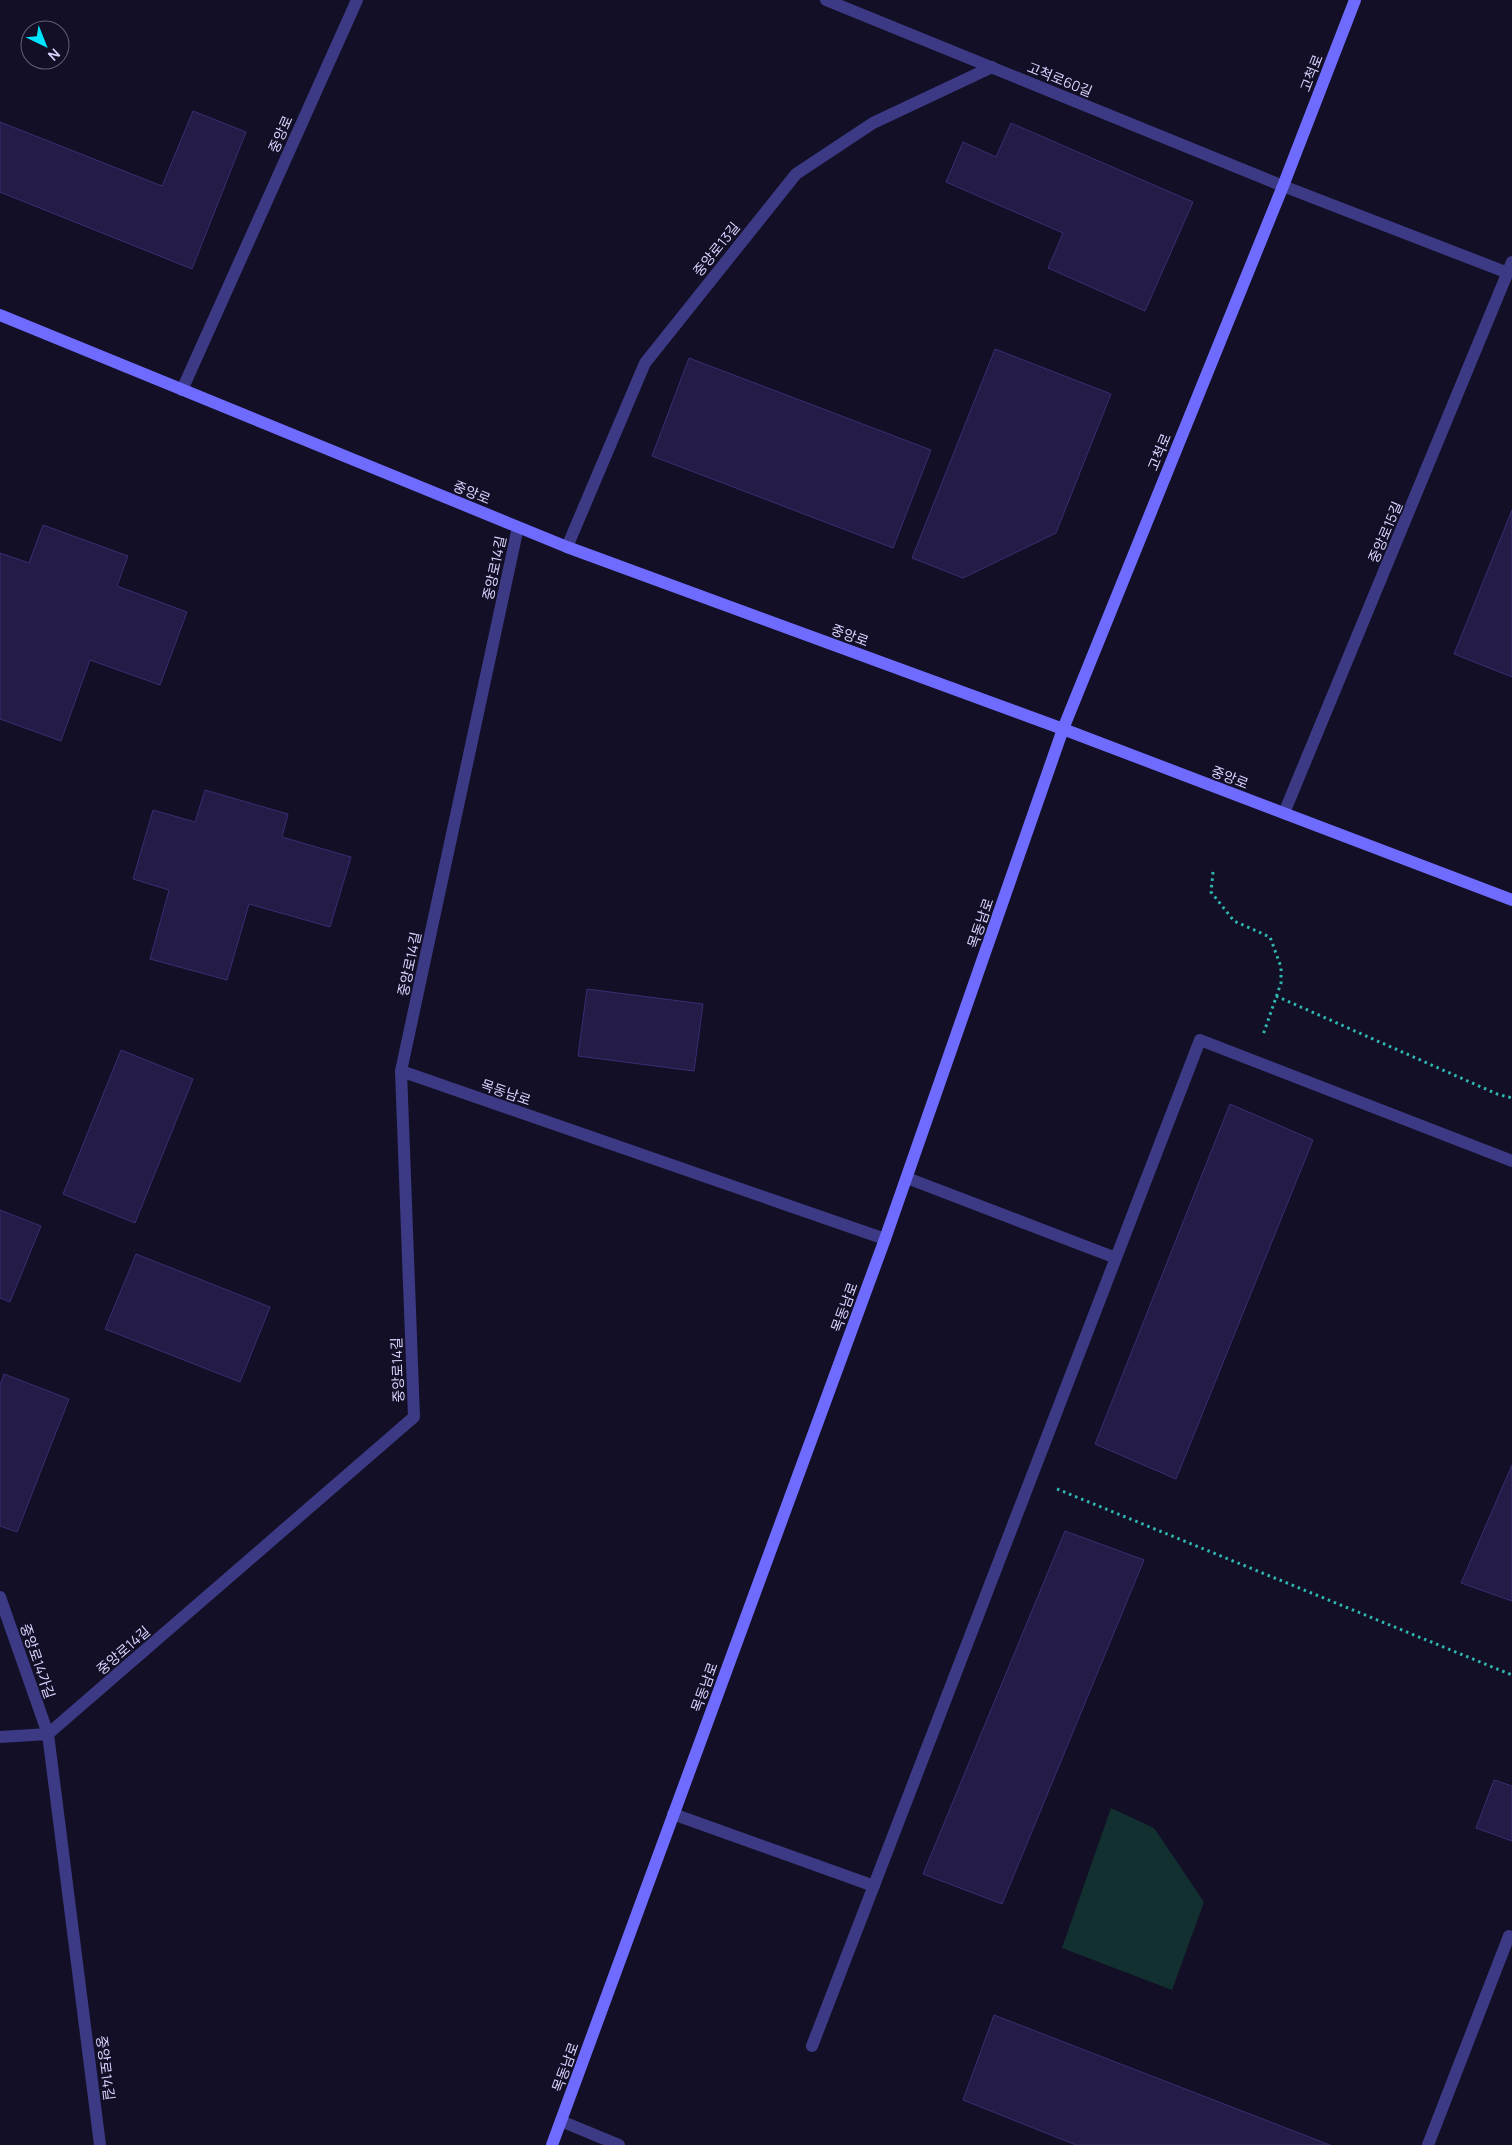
<svg xmlns="http://www.w3.org/2000/svg" width="1512" height="2145" viewBox="0 0 1512 2145" font-family="Manrope,'Noto Sans KR',sans-serif">
	<rect width="100%" height="100%" fill="#130f26"/>
	<!-- green -->
	<path fill="#12302f" d="M1111 1808 1154 1828 1204 1902 1172 1990 1062 1948Z"/>
	<!-- building -->
	<path fill="#241b47" stroke="#3b2d73" d="M193 111 246 132 192 269 0 192V122L162 186Z
		M1011 123 1193 202 1145 311 1048 268 1063 233 946 182 963 142 996 157Z
		M995 349 1111 394 1056 533 963 578 912 558Z
		M689 358 931 450 893 548 652 456Z
		M1512 510V677L1454 654Z
		M43 525 128 556 117 586 187 612 160 685 90 660 61 741 0 719V553L29 563Z
		M205 790 288 814 282 837 351 857 330 927 249 904 227 980 150 959 169 890 133 879 153 810 195 822Z
		M587 989 703 1004 694 1071 578 1056Z
		M121 1050 193 1079 135 1223 63 1194Z
		M1230 1104 1313 1140 1176 1479 1095 1444Z
		M0 1210 41 1226 10 1302 0 1298Z
		M136 1254 270 1307 240 1382 105 1329Z
		M4 1374 69 1399 17 1532 0 1526V1385Z
		M1512 1465V1601L1461 1583Z
		M1065 1531 1144 1560 1002 1904 923 1874Z
		M1494 1780 1512 1786V1841L1476 1828Z
		M994 2015 1330 2145H1076L963 2100Z"/>
	<g fill="none" stroke-linecap="round" stroke-linejoin="round">
		<!-- path -->
		<path stroke="#2fb8b0" stroke-width="3" stroke-dasharray="2.5 4" stroke-linecap="butt" d="M1213 872 1211 892 1234 921 1270 937 1281 967V983L1263 1035
			M1276 996 1497 1094 1512 1098
			M1057 1489 1512 1675"/>
		<!-- service -->
		<path stroke="#3d3a85" stroke-width="12" d="M907 1178 1116 1258
			M673 1814 874 1886
			M812 2046 1200 1040 1512 1161
			M1428 2145 1509 1936"/>
		<!-- minor -->
		<path stroke="#3d3a85" stroke-width="12" d="M826 0 1283 186 1508 273
			M182 390 357 0
			M567 547 645 363 796 174 873 123 992 67
			M1284 813 1512 262
			M401 1071 885 1239
			M0 1597 48 1734 100 2145
			M48 1734 414 1417 401 1071 518 527
			M0 1737 48 1734"/>
		<!-- tertiary -->
		<path stroke="#3d3a85" stroke-width="12" d="M561 2121 619 2145"/>
		<!-- secondary -->
		<path stroke="#6f6bff" stroke-width="12" d="M0 315 567 547 1063 729 1512 900
			M552 2145 885 1239 1063 729 1283 186 1355 0"/>
	</g>
	<g text-anchor="middle" dominant-baseline="central" stroke-width="4" stroke-linejoin="round" paint-order="stroke">
		<!-- street labels -->
		<g font-size="14" fill="#d9d4ff" stroke="#130f26">
			<text transform="translate(1311 73) rotate(-69)">고척로</text>
			<text transform="translate(1060 79) rotate(22)">고척로60길</text>
			<text transform="translate(280 134) rotate(-66)">중앙로</text>
			<text transform="translate(716 249) rotate(-51)">중앙로13길</text>
			<text transform="translate(1159 452) rotate(-68)">고척로</text>
			<text transform="translate(472 492) rotate(22)">중앙로</text>
			<text transform="translate(1385 532) rotate(-67)">중앙로15길</text>
			<text transform="translate(494 568) rotate(-78)">중앙로14길</text>
			<text transform="translate(850 635) rotate(20)">중앙로</text>
			<text transform="translate(1230 777) rotate(21)">중앙로</text>
			<text transform="translate(980 923) rotate(-71)">목동남로</text>
			<text transform="translate(409 964) rotate(-78)">중앙로14길</text>
			<text transform="translate(506 1092) rotate(19)">목동남로</text>
			<text transform="translate(844 1307) rotate(-70)">목동남로</text>
			<text transform="translate(397 1370) rotate(-92)">중앙로14길</text>
			<text transform="translate(123 1650) rotate(-41)">중앙로14길</text>
			<text transform="translate(38 1661) rotate(71)">중앙로14가길</text>
			<text transform="translate(704 1687) rotate(-70)">목동남로</text>
			<text transform="translate(565 2067) rotate(-70)">목동남로</text>
			<text transform="translate(106 2068) rotate(83)">중앙로14길</text>
		</g>
	</g>
	<!-- north arrow -->
	<g transform="translate(45 45) rotate(137)"><circle r="24" fill="#130f26" stroke="#625e7d"/>
	<path d="M0-4L9 19L0 12L-9 19Z" fill="#00e5ff"/>
	<text y="-8" font-size="14" font-weight="bold" text-anchor="middle" fill="#d9d4ff">N</text>
	</g>
</svg>
